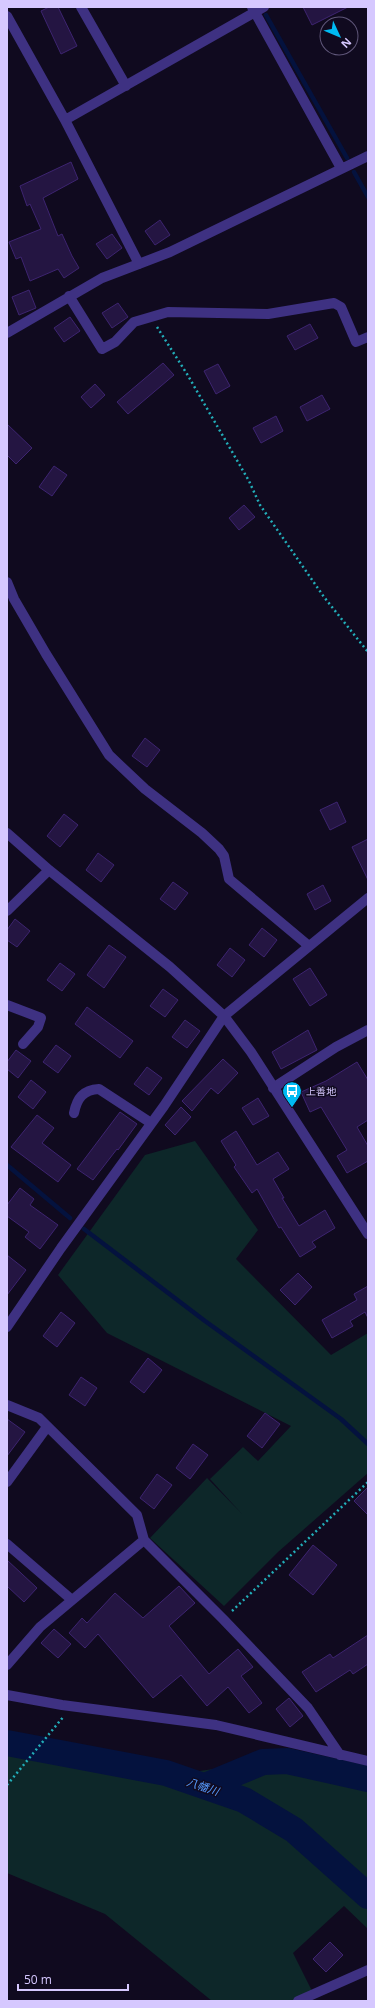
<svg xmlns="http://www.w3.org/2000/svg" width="375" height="2008" viewBox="0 0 375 2008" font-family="'Open Sans','Noto Sans JP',sans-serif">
	<rect width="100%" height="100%" fill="#100a1f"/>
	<!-- green -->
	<path fill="#0d2729" d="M195 1141 258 1230 236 1259 331 1355 368 1333V1473L278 1552 224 1606 150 1538 207 1478 242 1514 210 1479 243 1447 258 1461 291 1426 107 1333 58 1275 145 1155Z
		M7 1753 138 1780 227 1767 279 1765 368 1785V1929L344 1906 293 1953 313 1993 297 2001H212L105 1914 7 1873Z"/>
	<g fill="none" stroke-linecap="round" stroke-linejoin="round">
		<!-- stream -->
		<path stroke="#04123e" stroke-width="4.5" d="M266 15 347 158
			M354 172 368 197
			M7 1165 70 1218
			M84 1229 205 1321 341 1419 368 1444"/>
		<!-- river -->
		<path stroke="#04123e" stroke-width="26" d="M7 1743 166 1773 244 1800 294 1830 368 1896
			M205 1786 263 1762 287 1761 368 1779"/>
	</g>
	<!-- building -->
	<path fill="#241542" stroke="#3d2470" d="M49 7H58L77 46 61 54 41 11Z
		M303 7H348L312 25Z
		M71 162 78 179 43 198 58 236 62 234 72 256 79 268 64 278 58 269 30 281 21 257 16 259 9 242 41 229 30 204 27 206 20 186Z
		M160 220 170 235 155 245 145 231Z
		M112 234 122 248 107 259 96 244Z
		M29 290 36 308 19 315 12 297Z
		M118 303 128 317 112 328 102 313Z
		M70 317 80 331 64 342 54 328Z
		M310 324 318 338 295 350 287 336Z
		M163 363 174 375 128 414 117 402Z
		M218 364 230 386 216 394 204 371Z
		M95 384 105 395 91 408 81 397Z
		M322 395 330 409 307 421 300 407Z
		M276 416 283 431 261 443 253 428Z
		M7 424 32 448 16 464 7 455Z
		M54 466 67 475 52 496 39 487Z
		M244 505 255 517 239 530 229 518Z
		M145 738 160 750 147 767 132 756Z
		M337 802 346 822 330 830 320 810Z
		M64 814 78 825 60 847 47 836Z
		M368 839V880L352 847Z
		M98 853 114 865 101 882 86 870Z
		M173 882 188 893 175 910 160 899Z
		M323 885 331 901 315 910 307 894Z
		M15 919 30 931 17 947 7 940V930Z
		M262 928 277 940 264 957 249 945Z
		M109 945 126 957 104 988 87 975Z
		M230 948 245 960 232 977 217 965Z
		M60 963 75 974 62 991 47 980Z
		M310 968 327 995 310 1006 293 979Z
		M163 989 178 1000 165 1017 150 1006Z
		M87 1007 133 1041 120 1058 75 1024Z
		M185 1020 200 1031 187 1048 172 1037Z
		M308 1030 317 1050 281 1069 272 1052Z
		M56 1045 71 1056 58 1073 43 1062Z
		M16 1050 31 1061 18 1078 7 1069V1062Z
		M223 1059 238 1073 218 1094 211 1088 192 1111 182 1101Z
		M357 1062 368 1080V1120L357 1127 368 1146V1161L347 1173 337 1156 347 1150 321 1107 310 1112 301 1092 326 1081Z
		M147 1067 162 1078 149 1095 134 1084Z
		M31 1080 46 1092 33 1109 18 1097Z
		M258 1098 269 1116 253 1125 242 1108Z
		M181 1107 191 1117 175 1135 165 1125Z
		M120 1112 137 1124 118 1150 117 1149 93 1180 77 1169Z
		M37 1115 54 1128 42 1143 71 1165 58 1182 11 1147Z
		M236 1131 257 1165 278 1152 289 1169 273 1179 284 1198H282L299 1226 325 1210 335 1228 312 1242 316 1247 300 1257 281 1227 279 1228 257 1189 252 1193 234 1167 236 1165 221 1141Z
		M20 1188 34 1199 30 1205 58 1225 40 1249 25 1237 29 1232 7 1216V1205Z
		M7 1255 26 1270 7 1295Z
		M298 1273 312 1287 295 1305 280 1290Z
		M368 1286V1318L365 1312 350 1321 353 1326 332 1338 322 1320 357 1300 354 1294Z
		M61 1312 75 1323 57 1347 43 1336Z
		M148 1358 162 1370 144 1393 130 1382Z
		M81 1377 97 1388 85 1406 69 1395Z
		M265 1413 280 1424 262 1448 247 1436Z
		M7 1419 25 1432 7 1456Z
		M193 1444 208 1455 190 1479 176 1468Z
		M157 1474 172 1485 154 1509 140 1498Z
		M368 1487V1515L354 1501Z
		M313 1545 337 1565 313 1595 289 1575Z
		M7 1560 37 1588 24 1602 7 1586Z
		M179 1586 195 1603 169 1626 209 1674 238 1649 253 1667 241 1676 262 1703 249 1713 228 1687 207 1706 181 1675 153 1698 98 1634 85 1648 69 1633 82 1618 87 1623 115 1593 143 1618Z
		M54 1629 71 1644 58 1658 41 1643Z
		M368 1635V1664L353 1674 350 1670 316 1692 302 1672 330 1654 333 1658Z
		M289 1698 303 1716 290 1727 276 1709Z
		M330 1942 343 1955 326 1972 313 1959Z"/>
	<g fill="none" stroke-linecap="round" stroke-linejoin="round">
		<!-- path -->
		<path stroke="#22aeb9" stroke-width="2.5" stroke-dasharray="2 3" stroke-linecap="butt" d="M157 327 187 374 249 481 260 505 324 597 368 652
			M232 1611 368 1482
			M7 1785 64 1716"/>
		<!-- minor -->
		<path stroke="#3e3182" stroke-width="10" d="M81 7 126 86
			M252 7 341 168
			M7 16 65 120 139 264
			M65 120 264 7
			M69 296 102 349 115 342 134 322 168 312 268 314 334 303 341 307 356 342 368 337
			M7 333 102 278 170 252 368 156
			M7 582 14 599 46 654 109 755 145 789 202 833 219 849 224 856 229 879 309 946
			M7 833 49 870 170 967 224 1016 251 1052 368 1234
			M7 911 49 870
			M7 1005 41 1018 38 1027 23 1044
			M273 1088 336 1047 368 1030
			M74 1113C77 1098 83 1090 99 1089L151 1123
			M7 1327 61 1248 164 1106 224 1016 368 898
			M7 1405 39 1418 137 1515 144 1540 223 1619 308 1708 340 1755
			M7 1482 47 1427
			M7 1544 72 1600
			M7 1665 40 1627 144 1540
			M7 1695 62 1705 216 1725 368 1761
			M298 2001 368 1970"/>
	</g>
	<!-- icons -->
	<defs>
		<symbol id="bus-pin" viewBox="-11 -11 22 30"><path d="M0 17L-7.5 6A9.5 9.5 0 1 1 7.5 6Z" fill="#00bbf3" stroke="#100a1f"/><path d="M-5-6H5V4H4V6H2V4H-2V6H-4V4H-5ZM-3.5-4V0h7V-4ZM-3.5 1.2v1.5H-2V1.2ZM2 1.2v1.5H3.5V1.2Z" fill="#fff"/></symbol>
	</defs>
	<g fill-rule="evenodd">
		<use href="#bus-pin" x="281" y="1080" width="22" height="30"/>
	</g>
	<g text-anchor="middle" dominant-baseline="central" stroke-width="3" stroke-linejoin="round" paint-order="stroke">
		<!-- poi labels -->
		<g font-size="10" fill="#d6c8ff" stroke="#100a1f" text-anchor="start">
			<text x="306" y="1091">上善地</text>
		</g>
		<!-- water labels -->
		<g font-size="11" font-style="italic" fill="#569bff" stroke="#100a1f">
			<text transform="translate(203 1786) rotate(19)">八幡川</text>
		</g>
	</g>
	<!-- border -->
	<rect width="375" height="2008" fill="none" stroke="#d6c8ff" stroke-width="16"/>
	<!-- north arrow -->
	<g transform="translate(339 36) rotate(134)"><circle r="19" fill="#100a1f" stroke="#5f5679"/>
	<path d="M0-3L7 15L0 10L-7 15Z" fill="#00bbf3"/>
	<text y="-6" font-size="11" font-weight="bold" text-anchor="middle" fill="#d6c8ff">N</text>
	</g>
	<!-- scale -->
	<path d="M18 1984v6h110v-6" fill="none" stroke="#d6c8ff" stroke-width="2"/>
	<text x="24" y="1984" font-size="12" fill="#d6c8ff" stroke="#100a1f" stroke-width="3" paint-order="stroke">50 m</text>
</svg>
